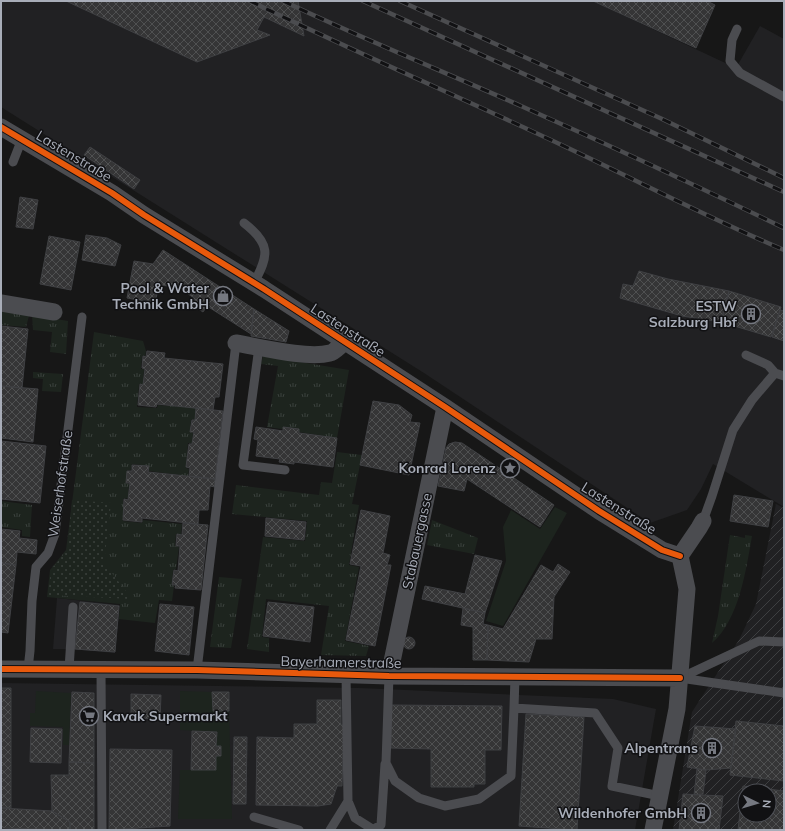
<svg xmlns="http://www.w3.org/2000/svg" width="785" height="831" viewBox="0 0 785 831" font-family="Mulish,sans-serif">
	<defs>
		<pattern id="industrial-furrows" width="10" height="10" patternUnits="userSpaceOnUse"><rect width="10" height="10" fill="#212123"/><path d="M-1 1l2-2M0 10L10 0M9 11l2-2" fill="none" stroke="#3e3f41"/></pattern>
		<pattern id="grass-tufts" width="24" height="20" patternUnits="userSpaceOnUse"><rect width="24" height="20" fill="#1d241e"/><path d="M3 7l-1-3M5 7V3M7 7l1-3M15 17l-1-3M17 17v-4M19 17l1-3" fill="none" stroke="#3b413d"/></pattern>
		<pattern id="park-dots" width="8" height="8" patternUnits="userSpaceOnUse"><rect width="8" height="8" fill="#1d241e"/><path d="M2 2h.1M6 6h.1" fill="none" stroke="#3b413d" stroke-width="1.8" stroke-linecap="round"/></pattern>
		<pattern id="building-cross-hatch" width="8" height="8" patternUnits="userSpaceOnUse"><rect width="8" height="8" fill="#353536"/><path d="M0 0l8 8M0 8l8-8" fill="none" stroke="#4f5051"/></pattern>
	</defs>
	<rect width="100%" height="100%" fill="#171717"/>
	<!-- built -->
	<path fill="#212123" d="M1 1H593L736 68 760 26 784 39V507L713 464 701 489 687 510 650 523 424 373 1 107Z
		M57 598 120 605 115 653 70 649H53Z
		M1 683 359 688 613 699 656 709 635 830H1Z"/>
	<!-- industrial -->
	<path fill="url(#industrial-furrows)" fill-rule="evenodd" d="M776 504 784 508V830H673L692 712 739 640 756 604ZM745 791H769V815H745Z"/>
	<!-- grass -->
	<path fill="url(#grass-tufts)" d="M1 312H30L26 327 1 325Z
		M32 315 68 321 66 354 50 352 52 332 33 330Z
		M94 332 143 341 146 351 145 356H142L141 369H144L143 384H139L137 407 157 408 158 405 196 408 195 419 191 420 190 432 193 433 192 443H188L186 468 189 469 188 476 149 471V466L132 464 131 470H127L126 483 129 484 128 498 123 499V521L142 523 143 520 182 524 181 534H176L175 546 179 547 176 569 173 570 172 585 174 586 172 601 159 600 155 623 119 619 120 604 47 597 50 570 66 550Z
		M263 356 349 370 337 438 299 432V429L284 427 282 429 267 427 278 366 261 364Z
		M33 372 63 374 61 392 42 391 43 379 33 378Z
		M337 452 362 455 352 504 359 505 349 565 359 567 345 641 369 646 366 656 321 655 329 606 266 599 262 637 269 638V652L247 649 263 537 305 541 307 521 232 514 236 485 319 495 321 482 332 483Z
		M1 501 32 505 30 537 22 536V530L1 527Z
		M432 520 478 538 474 554 427 545Z
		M730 535 745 538V535L752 536C746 570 739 620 712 643L718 616Z
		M219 577 242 579 231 648 210 647Z"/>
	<!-- park -->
	<path fill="url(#park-dots)" d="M72 500 111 503 104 563 132 599 48 595 51 570 67 550Z"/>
	<!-- garden -->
	<path fill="#1d241e" d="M555 507 567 513 503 626 486 621 506 561 503 527 511 510 540 529Z
		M36 691 71 693 69 745H63V727L30 726V713H35Z
		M180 691 212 692 213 711H229L232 819H178L180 770H215L216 756H221V746H216V732L180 730Z"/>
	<!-- building -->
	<path fill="url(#building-cross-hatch)" stroke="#3f4043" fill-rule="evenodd" d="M66 1H298L304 36 264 17 257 30 270 35 197 62Z
		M593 1H707L715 5 696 48Z
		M90 147 140 180 134 189 84 155Z
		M20 197 38 200 33 229 16 227Z
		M86 235 107 238 121 245 115 266 82 260Z
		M49 236 80 242 71 290 40 284Z
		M163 250 254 309 251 334 207 306 203 312 191 304 194 298 178 287 159 285 155 303 127 298 134 261 153 264Z
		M639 271 668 279 729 291 721 322 682 316 620 298 623 284 633 286Z
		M729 291 781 307 771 337 721 322Z
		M254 309 289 331 286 342 251 336Z
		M780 310 784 311V341L772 337Z
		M1 326 28 329 22 388 1 386Z
		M147 351 165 353 164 358 223 364 219 397H215L213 410 157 404 156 407 138 405 140 384 143 385 145 369 142 368 143 356 146 357Z
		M1 386 38 389 33 442 1 438Z
		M373 401 399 405 412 415 410 422 420 423 409 475 360 465Z
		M196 408 223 411 215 479 189 476 190 468 186 467 189 444H192L194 432H190L192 420H195Z
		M256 427 283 431V427L299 429V433L337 438 333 467 294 462V464L279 462 280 459 256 456 258 440 254 439Z
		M1 441 46 446 40 503 1 499Z
		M455 442 462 443 554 505 540 527 467 479 464 491 438 486 446 448 449 444Z
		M132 465 149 466 148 472 215 479V487L210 486 208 510H199L198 524 142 518V522L123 520 124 499 128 500 130 483H126L127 471H132Z
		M734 495 773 501 768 527 730 521Z
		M361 510 390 516 383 553 390 555 387 565H391L375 646 346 640 361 566 350 564Z
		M266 518 306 522 304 540 265 536Z
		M183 523 208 525 201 590 175 588 176 585H172L174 570 178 571 180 546H176L177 534 182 535Z
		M1 529 20 531 19 538 37 540 36 554 17 552 16 565 1 563Z
		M475 555 502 561 485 613 422 599 425 586 465 594Z
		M1 563 16 565 8 633 1 632Z
		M558 564 570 572 554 597 552 639H536L529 662 487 660 488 625 503 629 541 565 553 572Z
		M80 602 119 606 115 652 75 649Z
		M268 602 314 607 310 642 263 636Z
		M160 604 194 607 189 655 155 651Z
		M463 608 485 613 483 624 488 625 487 660H473V627L461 625Z
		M403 643a6 6 0 1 1 12 0a6 6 0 1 1-12 0Z
		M1 688H11V808H1Z
		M72 692 94 693V763L69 762Z
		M212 692H229V711H213Z
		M131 694 161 695 160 719 131 718Z
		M317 700H341V725H344L342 786H337L331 804 318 806 256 805 257 737 294 738V724H317Z
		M391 705 502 706 501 750H485V784H474V787H431V749L391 748Z
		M526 714 584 717 577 830 519 826Z
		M736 721 784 726V781L730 775Z
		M695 726 736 729 731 768 706 770 687 767Z
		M31 728 62 729 61 763 30 762Z
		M192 731 217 732 216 746H221V756H216V770H191Z
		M234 737H247L246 804H233Z
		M110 749 172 750 170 826 109 830Z
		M69 762 94 763V830H70V822L52 811 51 775H69Z
		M697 769 706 770 703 794 694 795Z
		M743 786 784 791V830H738ZM745 791H769V815H745Z
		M683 794 723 796 719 830H679Z
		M1 808 52 811 70 822V830L1 828Z"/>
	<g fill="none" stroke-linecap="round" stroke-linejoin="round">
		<!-- service -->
		<path stroke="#4b4c50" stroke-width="9" d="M737 29 732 40 730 61 740 73 784 97
			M13 162 22 139
			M244 223C271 244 269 255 254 283
			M259 347 243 465 285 470
			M746 355 768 365 775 373
			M703 521 712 496 733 430 752 400 775 373 784 376
			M28 669 30 651 32 601 36 567 48 553 55 534 82 317
			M69 669 73 607
			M101 669 102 830
			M197 670 236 343
			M389 676 386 763 395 781 419 798 445 806 479 799 511 776 514 708
			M515 677 514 708 595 713 618 748 612 786 660 796
			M680 678 759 641 784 642
			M680 678 784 693
			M348 801 355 818 374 830
			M254 817 299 830
			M374 829 381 825 385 764
			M330 830 348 801 346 674"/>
		<!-- minor -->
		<path stroke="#4b4c50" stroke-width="17" d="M1 127 112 193 144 215 264 289 445 407 599 511 662 550 680 556
			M1 303 54 312
			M236 343C260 347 307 359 330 353 335 352 340 345 345 342
			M680 556 699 528 703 521
			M1 669 197 670 389 676 680 678
			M389 676 445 407
			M653 830 677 709 687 589 680 556"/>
		<defs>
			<path id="rail" d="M250 1C355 52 462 98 568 148 640 182 711 219 784 250
				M283 1C361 38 442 71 521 106 609 145 697 186 784 228
				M363 1 784 192
				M400 1 660 118 784 178"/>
		</defs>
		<!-- rail casing -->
		<use href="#rail" stroke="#4b4c4f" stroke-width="4.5"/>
		<!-- rail -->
		<use href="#rail" stroke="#111113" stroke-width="3" stroke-dasharray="9" stroke-linecap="butt"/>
		<defs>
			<path id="cycleway" d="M1 127 112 193 144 215 264 289 445 407 599 511 662 550 680 556
				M1 669 197 670 389 676 680 678"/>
		</defs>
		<!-- cycleway casing -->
		<use href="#cycleway" stroke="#111113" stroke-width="8"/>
		<!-- cycleway -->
		<use href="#cycleway" stroke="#e8590c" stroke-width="6"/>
	</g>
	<!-- icons -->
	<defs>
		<symbol id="shop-ring" viewBox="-11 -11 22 22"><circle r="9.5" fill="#111113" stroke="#757880" stroke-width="1.5"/><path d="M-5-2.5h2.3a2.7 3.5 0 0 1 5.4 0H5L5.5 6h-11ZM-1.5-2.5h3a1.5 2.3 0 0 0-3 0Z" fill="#757880"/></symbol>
		<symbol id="building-ring" viewBox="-11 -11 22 22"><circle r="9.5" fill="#111113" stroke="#757880" stroke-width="1.5"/><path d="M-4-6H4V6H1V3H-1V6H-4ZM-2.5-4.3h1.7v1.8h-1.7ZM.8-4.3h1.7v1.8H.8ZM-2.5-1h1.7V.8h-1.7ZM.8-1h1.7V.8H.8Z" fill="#757880"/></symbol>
		<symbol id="sight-ring" viewBox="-11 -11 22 22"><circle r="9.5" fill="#111113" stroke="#757880" stroke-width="1.5"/><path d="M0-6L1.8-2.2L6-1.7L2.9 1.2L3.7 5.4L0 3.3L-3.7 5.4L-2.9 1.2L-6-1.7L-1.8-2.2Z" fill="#757880"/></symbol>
		<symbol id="supermarket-ring" viewBox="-11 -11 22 22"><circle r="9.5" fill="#111113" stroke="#757880" stroke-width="1.5"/><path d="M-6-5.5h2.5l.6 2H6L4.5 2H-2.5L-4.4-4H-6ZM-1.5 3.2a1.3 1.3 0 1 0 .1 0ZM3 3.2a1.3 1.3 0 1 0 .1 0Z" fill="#757880"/></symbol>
	</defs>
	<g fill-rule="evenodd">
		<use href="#shop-ring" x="212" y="285" width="22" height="22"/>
		<use href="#building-ring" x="740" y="303" width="22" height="22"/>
		<use href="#sight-ring" x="499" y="457" width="22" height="22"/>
		<use href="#supermarket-ring" x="78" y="705" width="22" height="22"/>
		<use href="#building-ring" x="701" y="737" width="22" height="22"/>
		<use href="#building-ring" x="690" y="802" width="22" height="22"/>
	</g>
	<g text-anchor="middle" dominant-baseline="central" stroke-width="3" stroke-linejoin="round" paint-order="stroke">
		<!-- street labels -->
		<g font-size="14" fill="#a8adb8" stroke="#111113">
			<text transform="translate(74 156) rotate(31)">Lastenstraße</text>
			<text transform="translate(348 330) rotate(33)">Lastenstraße</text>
			<text transform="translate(60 484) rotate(-82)">Weiserhofstraße</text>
			<text transform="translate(619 508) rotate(32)">Lastenstraße</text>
			<text transform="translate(417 541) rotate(-78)">Stabauergasse</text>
			<text transform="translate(341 662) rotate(1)">Bayerhamerstraße</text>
		</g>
		<!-- poi labels -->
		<g font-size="14" font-weight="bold" fill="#a8adb8" stroke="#111113" text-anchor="end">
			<text x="209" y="288">Pool &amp; Water<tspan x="209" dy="16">Technik GmbH</tspan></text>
			<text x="737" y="306">ESTW<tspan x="737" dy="16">Salzburg Hbf</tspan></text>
			<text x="496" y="468">Konrad Lorenz</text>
			<text x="103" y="716" text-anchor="start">Kavak Supermarkt</text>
			<text x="698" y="748">Alpentrans</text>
			<text x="687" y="813">Wildenhofer GmbH</text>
		</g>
	</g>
	<!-- border -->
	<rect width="785" height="831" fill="none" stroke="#a8adb8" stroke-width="4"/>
	<!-- north arrow -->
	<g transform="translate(757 803) rotate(95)"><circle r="19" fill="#111113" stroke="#4d4f55"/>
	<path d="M0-3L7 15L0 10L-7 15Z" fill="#757880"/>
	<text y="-6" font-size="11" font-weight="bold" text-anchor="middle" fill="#a8adb8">N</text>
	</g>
</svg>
